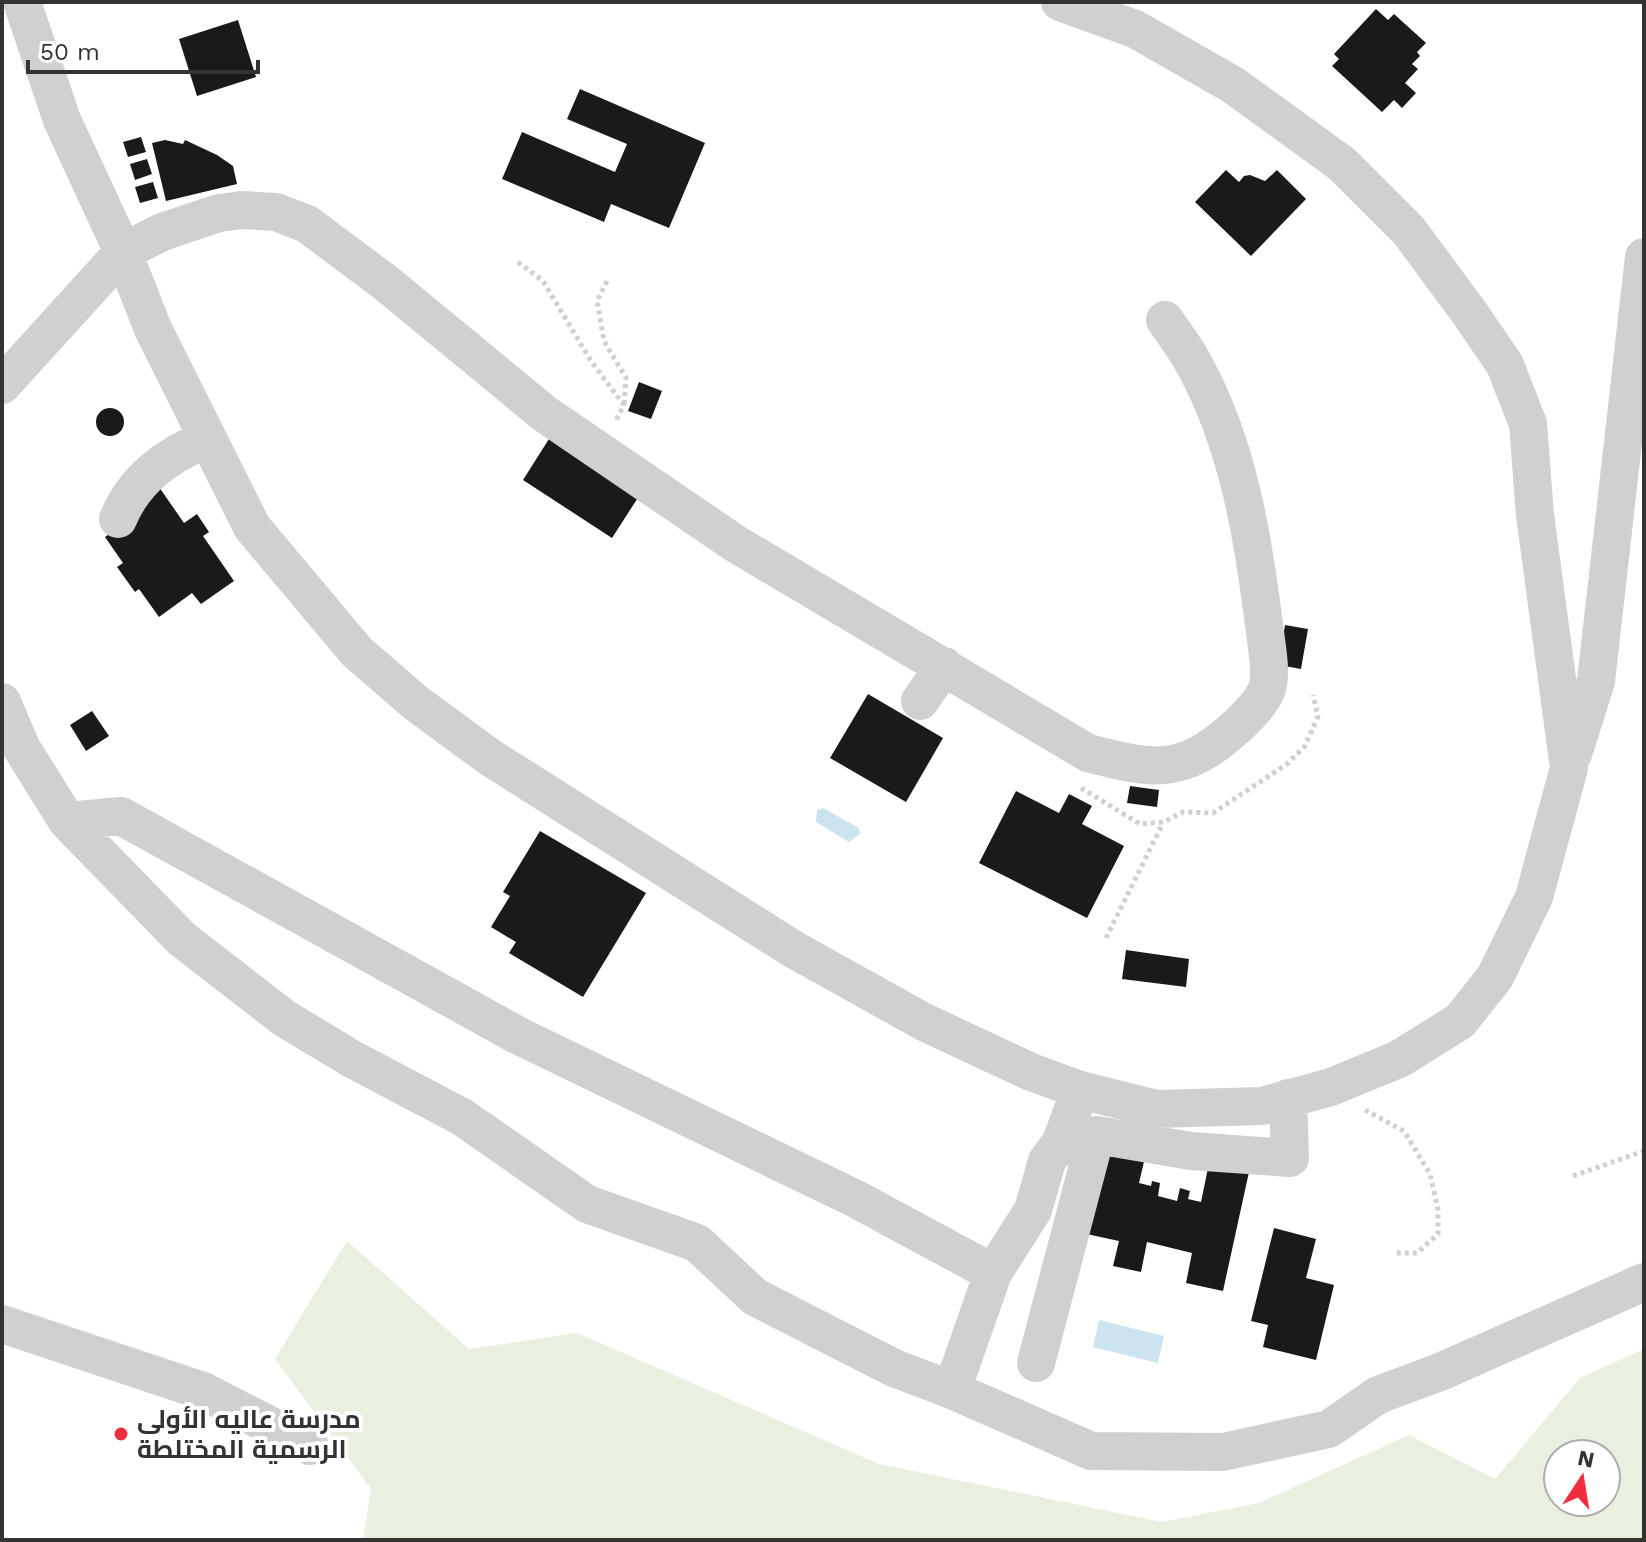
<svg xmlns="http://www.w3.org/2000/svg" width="1646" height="1542" viewBox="0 0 1646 1542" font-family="'Work Sans',Cairo,sans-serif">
	<rect width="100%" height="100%" fill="#fff"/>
	<!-- green -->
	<path fill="#e9f0e0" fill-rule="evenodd" d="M347 1241 469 1349 577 1333 879 1464 1162 1522 1259 1503 1409 1435 1495 1479 1580 1378 1644 1349V1540H363L371 1489 275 1359ZM1558 1454H1606V1502H1558Z"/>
	<!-- water -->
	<path fill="#cce3f0" d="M823 808 859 828 860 834 849 842 816 822 817 810Z
		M1099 1320 1164 1336 1158 1363 1093 1347Z"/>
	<!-- building -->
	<path fill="#1a1a1a" d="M1376 9 1388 20 1394 14 1426 43 1417 52 1420 56 1412 64 1418 69 1405 83 1416 93 1402 108 1394 100 1382 112 1332 66 1339 59 1334 54Z
		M238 20 256 77 197 96 179 39Z
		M580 89 705 143 669 228 611 204 604 222 502 179 522 132 615 172 627 144 567 119Z
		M141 137 146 152 128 157 123 142Z
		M165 140 183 144 185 140 217 155 233 166 237 184 166 201 152 143Z
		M147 159 152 174 135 180 130 164Z
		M1226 170 1239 182 1244 176 1250 175 1265 181 1277 170 1306 199 1251 256 1195 202Z
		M153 182 158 198 140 203 135 187Z
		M639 382 662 391 651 419 628 411Z
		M96 422a14 14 0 1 1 28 0a14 14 0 1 1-28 0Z
		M554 431 641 493 612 538 523 480Z
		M159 487 184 523 197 514 209 532 203 536 234 581 201 604 192 593 159 617 139 589 135 592 117 567 123 563 105 537 136 515Z
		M1285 625 1308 629 1301 669 1279 665Z
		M868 694 943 738 906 802 830 758Z
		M92 711 109 736 86 751 70 725Z
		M1130 786 1159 790 1157 807 1127 803Z
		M1016 791 1059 813 1069 794 1092 806 1082 824 1124 846 1087 918 979 863Z
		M540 831 646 893 583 997 509 953 516 942 491 927 510 896 503 892Z
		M1126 950 1189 959 1186 987 1122 979Z
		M1102 1139 1147 1149 1139 1183 1151 1186 1152 1181 1160 1183 1158 1196 1177 1201 1180 1188 1190 1191 1188 1199 1201 1202 1209 1163 1249 1172 1223 1291 1186 1283 1192 1253 1147 1242 1141 1272 1113 1266 1119 1241 1082 1233Z
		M1274 1228 1316 1239 1306 1278 1334 1285 1316 1360 1263 1347 1268 1325 1251 1321Z"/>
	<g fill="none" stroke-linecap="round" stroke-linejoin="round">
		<!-- path -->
		<path stroke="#d0d0d0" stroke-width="5" stroke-dasharray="4 4" stroke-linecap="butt" d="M518 262 543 281 591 361 624 405 615 422
			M607 281 597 301 604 341 626 378 624 404
			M1081 788 1140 824 1164 822 1183 812 1213 813 1287 764 1305 746 1318 716 1313 695
			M1106 938 1163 823
			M1365 1110 1404 1131 1430 1174 1438 1210V1234L1417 1253H1393
			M1573 1176 1644 1151"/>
		<!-- minor -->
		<path stroke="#d0d0d0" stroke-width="38" d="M22 2 62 120 123 252 153 329 252 527 357 652 416 703 491 758 793 949 924 1022 1031 1072 1080 1090 1156 1109 1262 1106 1331 1087 1399 1059 1460 1021 1495 977 1534 897 1569 768 1535 515 1528 424 1505 365 1471 315 1409 231 1342 164 1233 85 1135 29 1060 2
			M2 385 123 252 162 232 219 213 242 210 276 212 307 224 386 283 545 414 736 544 1088 753C1153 770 1182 776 1235 728 1245 719 1260 705 1266 691 1273 676 1266 642 1264 625 1253 536 1238 445 1195 366 1187 350 1175 335 1165 320
			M118 519C135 478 167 456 206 439
			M920 701 944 666
			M2 702 21 747 67 821 121 816 519 1036 856 1199 993 1273 1033 1210 1047 1161 1061 1142 1080 1090
			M1573 754 1596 681 1644 257
			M67 821 182 939 284 1018 352 1059 462 1117 587 1204 697 1243 755 1297 894 1368 952 1390 993 1273
			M2 1324 203 1391 310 1446
			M1036 1363 1096 1135 1191 1151 1290 1158 1288 1098
			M952 1390 1091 1451 1223 1452 1329 1429 1378 1395 1440 1372 1644 1282"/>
	</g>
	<!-- markers -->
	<circle fill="#f22c3f" stroke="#fff" stroke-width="3" cx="121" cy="1434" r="8"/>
	<g text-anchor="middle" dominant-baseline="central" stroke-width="8" stroke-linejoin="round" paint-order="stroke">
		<!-- poi labels -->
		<g font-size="26" font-weight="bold" fill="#333" stroke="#fff" text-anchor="start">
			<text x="137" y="1419">مدرسة عاليه الأولى<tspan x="137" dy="30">الرسمية المختلطة</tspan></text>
		</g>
	</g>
	<!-- border -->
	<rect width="1646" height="1542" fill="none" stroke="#333333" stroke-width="8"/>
	<!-- north arrow -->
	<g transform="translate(1582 1478) rotate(12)"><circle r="38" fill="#ffffff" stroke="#adadad" stroke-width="2"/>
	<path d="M0-6L14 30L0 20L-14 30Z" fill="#f22c3f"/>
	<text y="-12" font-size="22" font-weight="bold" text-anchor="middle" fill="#333333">N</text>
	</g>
	<!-- scale -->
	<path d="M28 60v12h230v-12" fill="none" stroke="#333333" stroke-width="4"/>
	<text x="40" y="60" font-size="24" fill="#333333" stroke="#ffffff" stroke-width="6" paint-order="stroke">50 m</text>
</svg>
